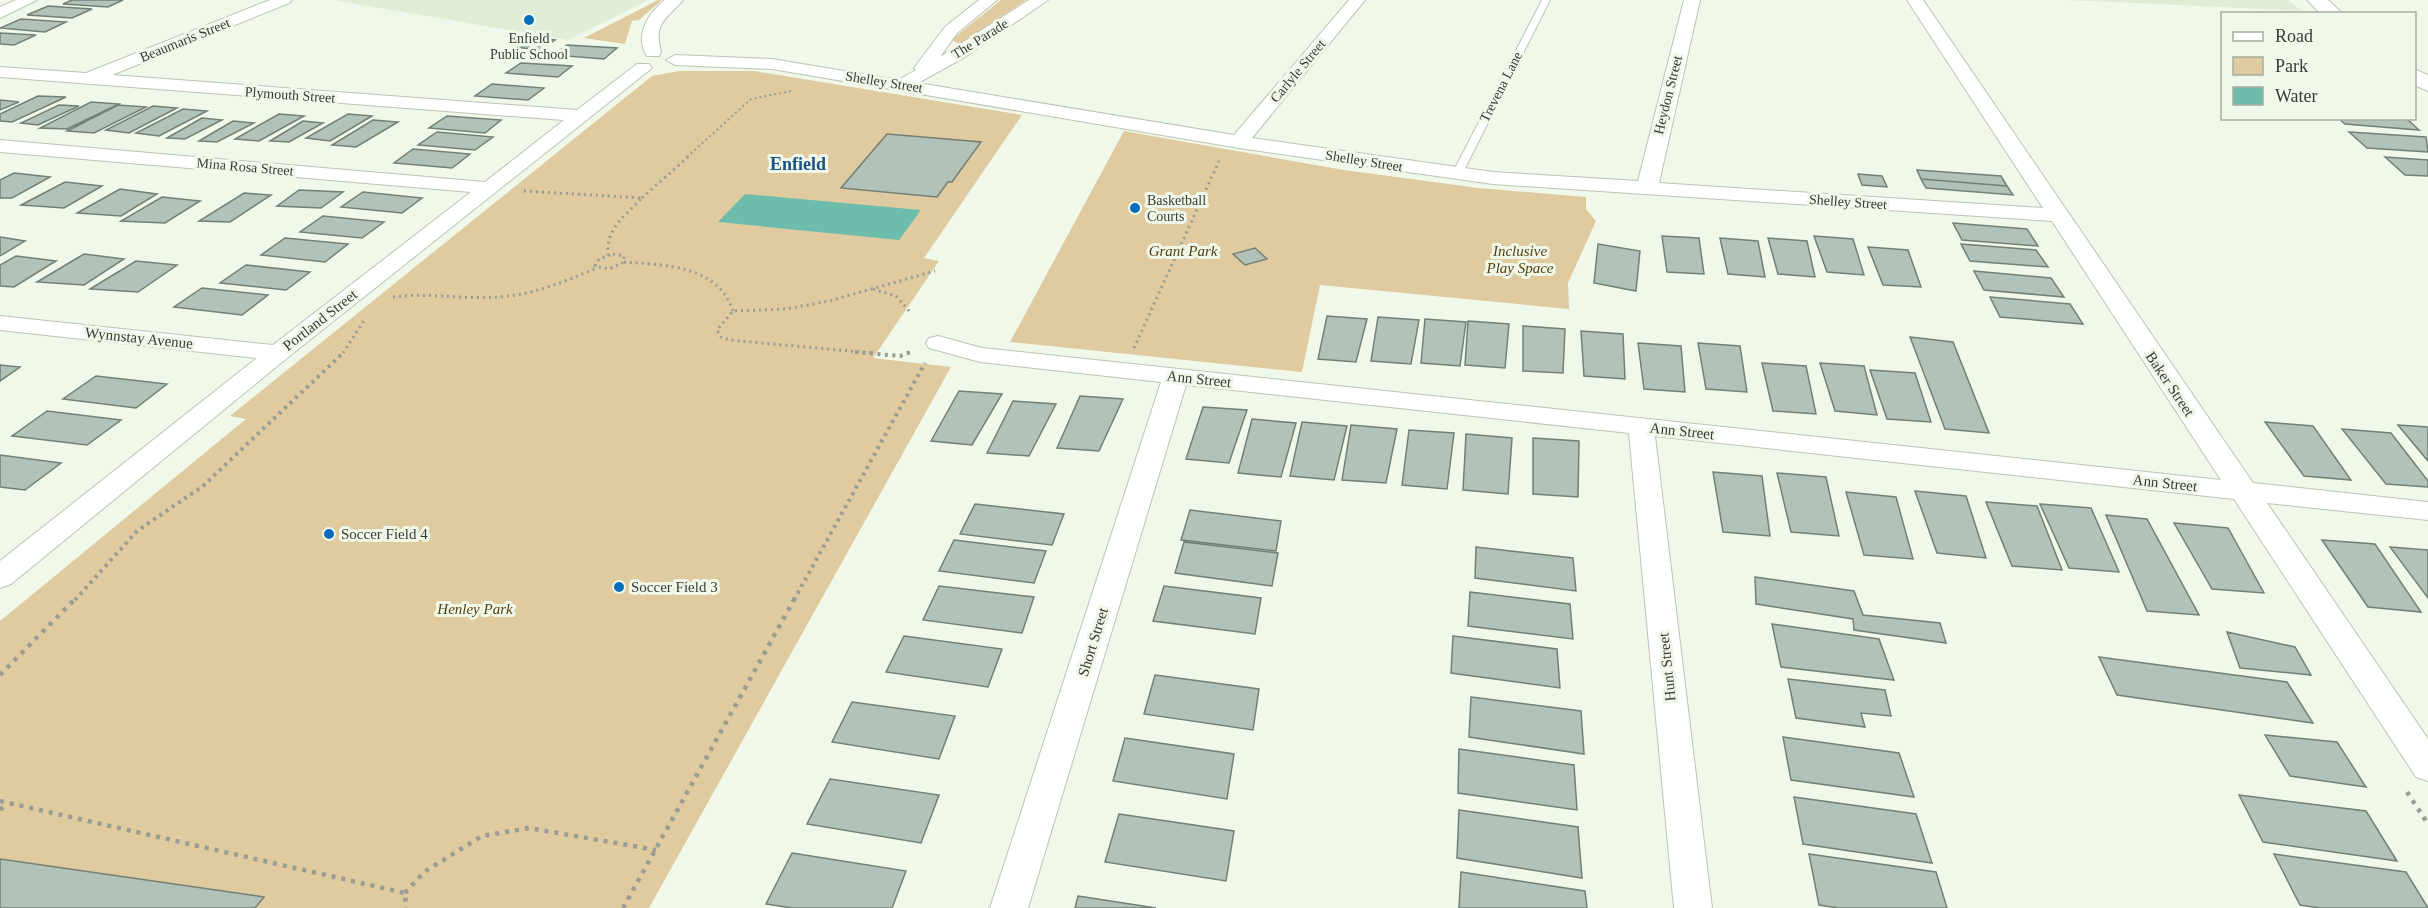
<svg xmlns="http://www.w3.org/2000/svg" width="2428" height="908" viewBox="0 0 2428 908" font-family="'Times New Roman',serif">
	<rect width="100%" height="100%" fill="#f0f9e9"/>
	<!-- built -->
	<path fill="#e1ecd7" d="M333 0H648L568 40Z
		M2062 0H2288L2302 11 2115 2Z"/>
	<!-- green -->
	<path fill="#e0ca9f" d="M658 0H662L639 20 632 21 625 44 584 38Z
		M1001 0H1026L960 44 951 40Z
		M679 71H754L1022 115 924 258 939 261 873 358 951 367 649 908H0V621L246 419 230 416 652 76Z
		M1124 131 1344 170 1478 188 1586 197V209L1596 221 1568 283 1569 309 1320 285 1302 372 1010 342Z"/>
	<!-- water -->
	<path fill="#6ebdac" d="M745 194 921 210 899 240 718 222Z"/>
	<!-- building -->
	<path fill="#b3c2b8" stroke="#728076" stroke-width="1.5" d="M72 0H123L108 7 63 4Z
		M48 6 92 9 72 18 27 15Z
		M21 19 66 22 45 32 0 28Z
		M0 33 36 35 14 45 0 44Z
		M528 36 555 40 541 50 513 47Z
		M567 45 617 48 604 59 553 55Z
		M521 63 572 66 558 77 506 73Z
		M492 84 544 88 528 100 475 96Z
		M38 96 66 97 12 122 0 121V114Z
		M0 100 19 102 0 110Z
		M91 102 119 104 67 129 40 128Z
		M59 105 79 106 38 125 21 123Z
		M118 105 146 107 94 133 67 131Z
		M153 106 177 108 129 133 106 130Z
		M183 109 207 111 159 136 136 133Z
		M279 114 304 116 259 141 235 139Z
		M348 114 372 116 330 141 306 138Z
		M447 116 501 120 485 133 429 128Z
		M202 118 222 120 185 139 167 138Z
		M2338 118H2406L2419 130 2345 124Z
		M373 120 398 122 356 147 332 145Z
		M233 121 254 123 217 142 199 141Z
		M303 121 323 123 289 142 270 141Z
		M437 132 493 137 475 150 418 145Z
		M2349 132 2426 137 2428 152 2367 148Z
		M887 134 981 142 952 182H948L937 197 841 188Z
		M413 149 470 154 452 168 394 163Z
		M2385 157 2428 160V176L2405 175Z
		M1917 170 2001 176 2007 186 1921 179Z
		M14 173 50 177 12 198H0V180Z
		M1858 174 1882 176 1887 187 1862 185Z
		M1921 179 2007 186 2013 195 1926 188Z
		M65 182 102 186 64 208 21 205Z
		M120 189 157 194 121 216 77 213Z
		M299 190 343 192 321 208 277 206Z
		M363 192 422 198 402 213 341 207Z
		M244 193 271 195 230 222 199 221Z
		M162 197 200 201 165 223 121 221Z
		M323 216 384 222 362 238 300 232Z
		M1953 223 2027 229 2038 246 1962 240Z
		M1662 236 1699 238 1704 274 1667 272Z
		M1814 236 1853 239 1864 275 1827 272Z
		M0 237 25 241 0 256Z
		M285 238 348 244 325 262 261 255Z
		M1720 238 1758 241 1765 277 1728 274Z
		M1768 238 1807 241 1815 277 1778 274Z
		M1598 244 1640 251 1636 291 1594 283Z
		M1961 244 2036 250 2048 267 1970 261Z
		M1868 247 1908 250 1921 287 1883 285Z
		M1255 248 1267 259 1245 265 1233 254Z
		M84 254 124 259 84 285 37 282Z
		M16 256 56 261 14 287 0 286V265Z
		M136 261 177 265 138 292 90 289Z
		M246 265 310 272 286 290 220 283Z
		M1974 271 2051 278 2064 297 1984 290Z
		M202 288 268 295 242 315 174 307Z
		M1990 297 2070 304 2083 324 2000 317Z
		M1327 316 1367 319 1356 362 1318 359Z
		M1378 317 1419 320 1411 364 1371 361Z
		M1425 319 1466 322 1460 366 1421 363Z
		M1468 321 1509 324 1505 368 1465 365Z
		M1523 326 1565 329 1563 373 1523 371Z
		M1581 331 1623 334 1625 379 1584 376Z
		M1910 337 1953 342 1989 433 1945 429Z
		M1638 343 1681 346 1685 392 1644 389Z
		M1698 343 1740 346 1747 392 1706 389Z
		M1762 363 1806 366 1816 414 1773 411Z
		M1820 363 1864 366 1877 415 1835 411Z
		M0 365 20 367 0 381Z
		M1870 370 1915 373 1931 422 1887 419Z
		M96 376 167 384 136 408 63 399Z
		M959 391 1002 394 972 445 931 441Z
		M1080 396 1123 399 1099 451 1057 448Z
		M1013 401 1056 404 1029 456 987 453Z
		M1203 407 1247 410 1229 463 1186 459Z
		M47 411 121 420 87 445 12 436Z
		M1252 419 1296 423 1281 477 1238 473Z
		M1302 422 1347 426 1334 480 1290 476Z
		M2265 422 2313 426 2351 480 2304 476Z
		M1351 425 1397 429 1386 483 1342 480Z
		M2398 425 2428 427V461Z
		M2342 429 2391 433 2428 481V487L2386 484Z
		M1409 430 1454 433 1447 489 1402 485Z
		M1466 434 1512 438 1508 494 1463 490Z
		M1533 438 1579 441 1578 497 1533 494Z
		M0 455 61 463 25 490 0 487Z
		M1713 472 1762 476 1770 536 1723 532Z
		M1777 473 1826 477 1839 536 1791 532Z
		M1915 491 1966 496 1986 558 1937 553Z
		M1846 492 1896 497 1913 559 1864 555Z
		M1986 502 2037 506 2062 570 2012 566Z
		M975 504 1064 514 1052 545 960 534Z
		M2040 504 2091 508 2119 572 2069 568Z
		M1190 510 1281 521 1276 551 1181 540Z
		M2106 515 2147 519 2199 615 2147 611Z
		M2174 523 2228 528 2264 593 2212 589Z
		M954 540 1046 551 1034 583 939 571Z
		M2322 540 2375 544 2421 612 2368 607Z
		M1184 542 1278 553 1272 586 1175 573Z
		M1476 547 1573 558 1576 591 1475 578Z
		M2390 547 2428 550V598Z
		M1755 577 1854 591 1863 615 1940 623 1946 643 1854 630 1853 619 1756 604Z
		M939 586 1034 597 1022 633 923 620Z
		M1164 586 1261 598 1255 634 1153 621Z
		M1470 592 1570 604 1573 639 1468 626Z
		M1772 624 1879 639 1894 680 1781 667Z
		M2227 632 2295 647 2311 675 2240 668Z
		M904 636 1002 649 988 687 886 672Z
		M1453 636 1557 649 1560 688 1451 673Z
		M2099 657 2287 682 2313 723 2117 695Z
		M1155 675 1259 689 1253 730 1144 714Z
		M1788 679 1885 690 1891 716 1861 713 1865 727 1796 718Z
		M1471 697 1581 711 1584 754 1469 737Z
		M852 702 955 716 939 759 832 742Z
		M2265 735 2337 742 2366 787 2290 776Z
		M1783 737 1899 753 1914 797 1791 780Z
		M1125 738 1234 754 1227 799 1113 781Z
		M1459 749 1574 765 1577 810 1458 793Z
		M830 779 939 795 921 843 807 824Z
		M2239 795 2366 811 2397 861 2263 842Z
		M1794 797 1916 814 1932 863 1803 844Z
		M1459 810 1578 827 1582 878 1457 858Z
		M1119 814 1234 831 1226 881 1105 862Z
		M792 853 906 871 892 908H792L766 904Z
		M1809 854 1936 872 1947 908H1838L1819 905Z
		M2274 854 2406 872 2428 908H2320L2300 905Z
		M0 859 264 897 255 908H0Z
		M1461 872 1585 891 1587 908H1459Z
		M1078 896 1156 908H1075Z"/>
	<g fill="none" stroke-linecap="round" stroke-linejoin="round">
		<defs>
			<path id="service" d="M1542 0H1550L1462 174 1461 176H1453L1452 174Z"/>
			<path id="minor" d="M16 0H37L0 18V7Z
				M270 0H292L289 3 112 75 577 110 637 64H649L652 68 287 358 11 584 0 588V561L257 358 0 330V316L273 345 471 192 0 152V140L485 182 564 120 0 77V67L86 73Z
				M665 0H683C667 19 653 22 661 52L659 56H647C634 36 648 13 665 0Z
				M979 0H997L957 33 940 57 1029 0H1048L965 57 918 83 1234 135 1349 0H1365L1252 138 1493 172 1638 181 1684 0H1700L1659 183 2043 208 1907 0H1923L2253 483 2428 502V520L2267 503 2428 739V781L2416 777 2234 499 1655 436 1712 908H1674L1629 433 1186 385 1028 908H990L1161 382 980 362 929 348 926 343 929 338 938 336 982 348 2221 480 2052 221 1493 184 1239 148 772 69 675 65 666 60 675 55 772 59 898 80 916 70 914 68 945 27Z"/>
			<path id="secondary" d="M2307 0H2328L2343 14H2321Z
				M2414 69 2428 75V91L2414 85Z"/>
		</defs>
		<!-- service casing -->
		<use href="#service" stroke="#bbc4b5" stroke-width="2"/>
		<!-- minor casing -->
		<use href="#minor" stroke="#bbc4b5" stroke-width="2"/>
		<!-- secondary casing -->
		<use href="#secondary" stroke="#bbc4b5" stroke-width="2"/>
		<!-- path-far3 -->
		<path stroke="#989e93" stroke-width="2" stroke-dasharray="2 3" stroke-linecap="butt" d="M687 157 751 99 791 91"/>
		<!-- path-far2 -->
		<path stroke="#989e93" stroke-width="3" stroke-dasharray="2 4" stroke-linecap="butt" d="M524 191 642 198C626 215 605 229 608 255
			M642 198 689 156
			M613 254 624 256V262L609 269 595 266 599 259Z
			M624 262C665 265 718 265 733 311
			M873 289 896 296 910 312
			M393 297C433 292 470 301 509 296 540 292 568 280 597 268
			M1134 348 1219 161
			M343 353 365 319
			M871 353 730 340 721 337 717 330 733 311 786 309 829 301 935 271
			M908 353 911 352"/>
		<!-- path-far1 -->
		<path stroke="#989e93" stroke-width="4" stroke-dasharray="3 4.5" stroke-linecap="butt" d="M855 352 900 356 911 352
			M75 600 137 531 203 486 344 352
			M794 600 925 363"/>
		<!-- path -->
		<path stroke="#989e93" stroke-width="4.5" stroke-dasharray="4 6" stroke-linecap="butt" d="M0 675 76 598
			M2407 792 2428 824
			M0 801 405 893 406 908
			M0 810 7 803
			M405 893 424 872 482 836 529 828 656 850
			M623 908 795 598"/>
		<!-- service -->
		<use href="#service" fill="#fff" fill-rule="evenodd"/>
		<!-- minor -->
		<use href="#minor" fill="#fff" fill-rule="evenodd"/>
		<!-- secondary -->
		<use href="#secondary" fill="#fff" fill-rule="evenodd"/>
	</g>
	<!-- markers -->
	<g fill="#056db9" stroke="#f0f9e9" stroke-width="2">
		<circle cx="529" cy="20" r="6"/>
		<circle cx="1135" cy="208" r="6"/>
		<circle cx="329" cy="534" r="6"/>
		<circle cx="619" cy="587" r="6"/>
	</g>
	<g text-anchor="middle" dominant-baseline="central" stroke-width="6" stroke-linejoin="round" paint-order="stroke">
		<!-- far-poi labels -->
		<g font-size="14" fill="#393c36" stroke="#f0f9e9">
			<text x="529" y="38">Enfield<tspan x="529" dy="16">Public School</tspan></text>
			<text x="1147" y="200" text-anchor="start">Basketball<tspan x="1147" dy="16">Courts</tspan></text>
		</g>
		<!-- far-street labels -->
		<g font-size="14" fill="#393c36" stroke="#f0f9e9">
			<text transform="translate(980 39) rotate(-32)">The Parade</text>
			<text transform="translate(185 40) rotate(-22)">Beaumaris Street</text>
			<text transform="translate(1298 71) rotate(-50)">Carlyle Street</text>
			<text transform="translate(884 82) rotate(9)">Shelley Street</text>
			<text transform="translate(1501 87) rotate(-63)">Trevena Lane</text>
			<text transform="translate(290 95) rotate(4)">Plymouth Street</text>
			<text transform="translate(1668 95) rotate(-76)">Heydon Street</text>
			<text transform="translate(1364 161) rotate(9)">Shelley Street</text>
			<text transform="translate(245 167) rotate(5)">Mina Rosa Street</text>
			<text transform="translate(1848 202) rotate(4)">Shelley Street</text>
		</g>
		<!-- park labels -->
		<g font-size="15" font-style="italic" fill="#523e10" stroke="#f0f9e9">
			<text x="1183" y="251">Grant Park</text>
			<text x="1520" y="251">Inclusive<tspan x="1520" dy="17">Play Space</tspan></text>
			<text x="475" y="609">Henley Park</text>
		</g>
		<!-- street labels -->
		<g font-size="15" fill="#393c36" stroke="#f0f9e9">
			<text transform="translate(320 320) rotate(-38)">Portland Street</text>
			<text transform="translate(139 338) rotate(6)">Wynnstay Avenue</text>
			<text transform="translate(1199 379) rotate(6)">Ann Street</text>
			<text transform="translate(2170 384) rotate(56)">Baker Street</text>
			<text transform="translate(1682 431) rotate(6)">Ann Street</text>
			<text transform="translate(2165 483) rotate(6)">Ann Street</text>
			<text transform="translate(1093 642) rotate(-73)">Short Street</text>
			<text transform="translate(1667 667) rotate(-96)">Hunt Street</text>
		</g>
		<!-- poi labels -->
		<g font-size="15" fill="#393c36" stroke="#f0f9e9" text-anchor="start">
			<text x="341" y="534">Soccer Field 4</text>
			<text x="631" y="587">Soccer Field 3</text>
		</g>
		<!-- far-district labels -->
		<g font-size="18" font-weight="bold" fill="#1b5284" stroke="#f0f9e9">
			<text x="798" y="164">Enfield</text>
		</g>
	</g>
	<!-- legend -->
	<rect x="2221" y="12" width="195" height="108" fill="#f0f9e9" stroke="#a7ada1" stroke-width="1.5"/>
	<rect x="2233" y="32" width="30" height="9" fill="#ffffff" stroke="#a7ada1" stroke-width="1.5"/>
	<text x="2275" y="42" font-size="18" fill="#393c36">Road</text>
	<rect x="2233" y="57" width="30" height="18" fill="#e0ca9f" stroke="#a7ada1" stroke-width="1.5"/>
	<text x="2275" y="72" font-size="18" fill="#393c36">Park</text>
	<rect x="2233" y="87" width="30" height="18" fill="#6ebdac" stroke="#a7ada1" stroke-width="1.5"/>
	<text x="2275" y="102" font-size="18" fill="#393c36">Water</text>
</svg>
